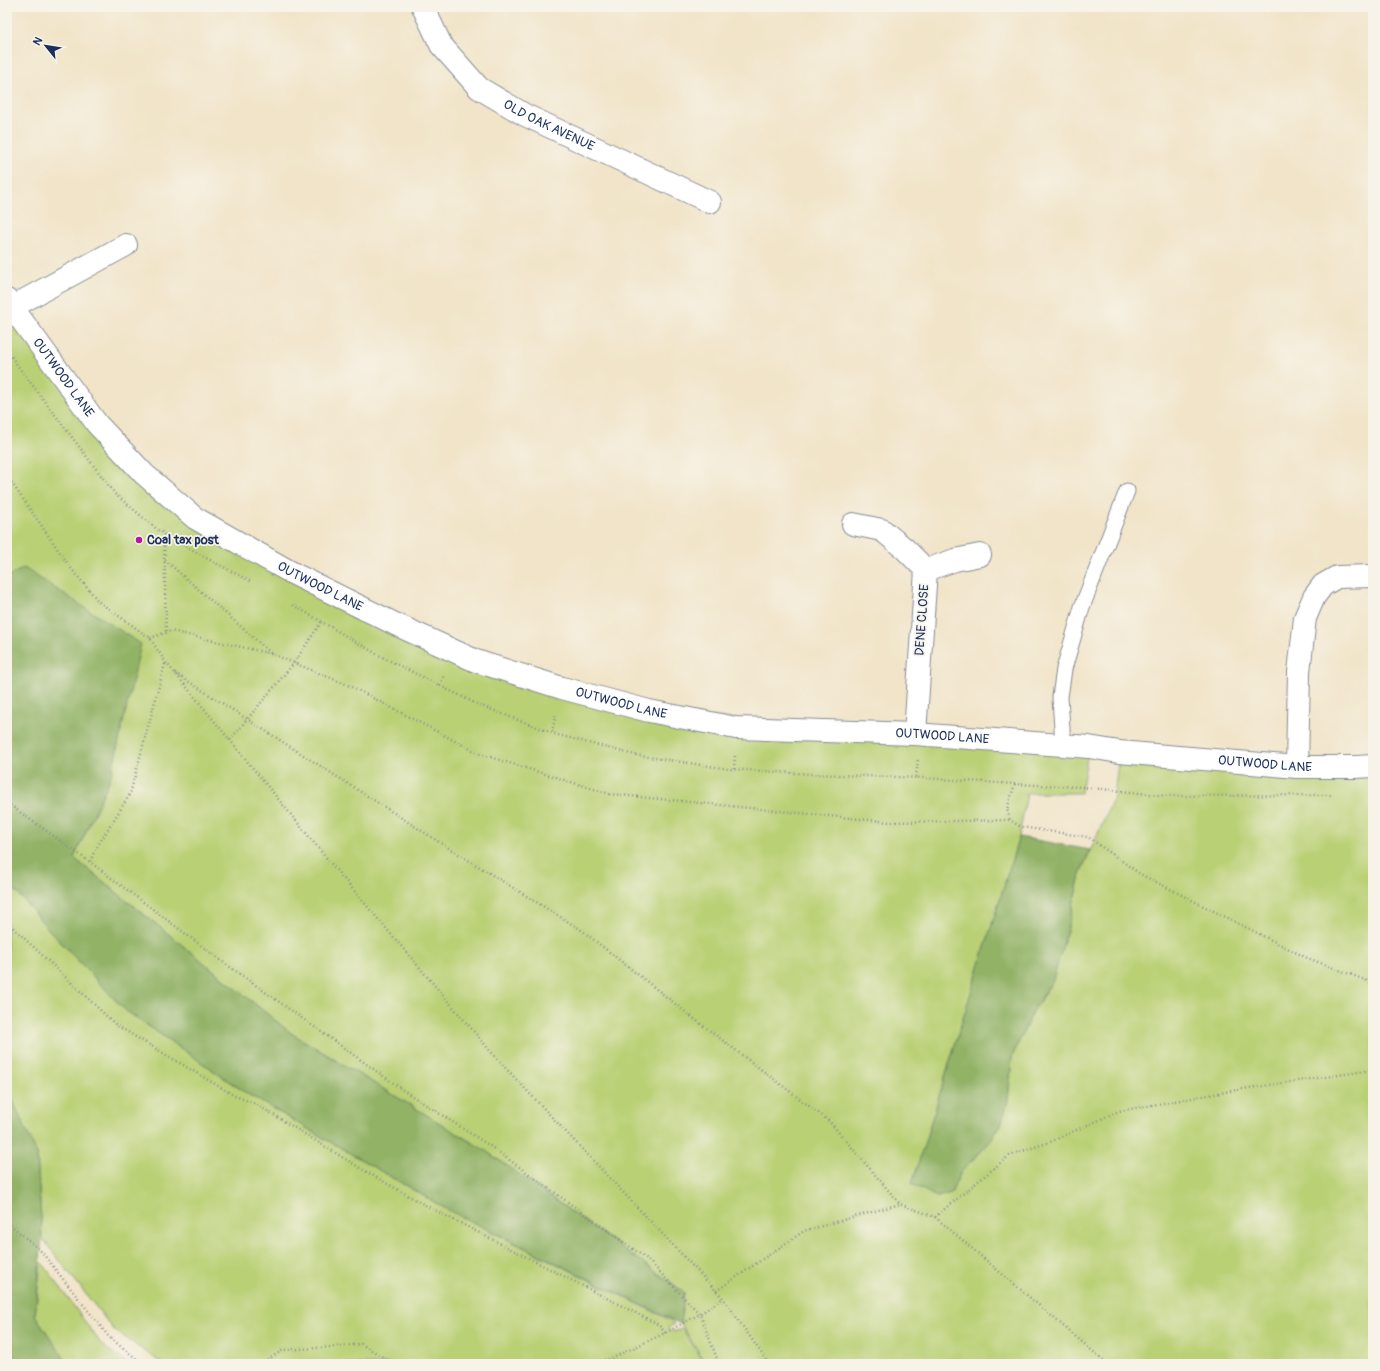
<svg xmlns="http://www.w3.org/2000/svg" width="1380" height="1371" viewBox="0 0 1380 1371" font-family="Pangolin,sans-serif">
	<rect width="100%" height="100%" fill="#f7f3e8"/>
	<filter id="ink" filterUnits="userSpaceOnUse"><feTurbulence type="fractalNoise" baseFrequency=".025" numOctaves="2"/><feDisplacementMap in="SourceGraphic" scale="8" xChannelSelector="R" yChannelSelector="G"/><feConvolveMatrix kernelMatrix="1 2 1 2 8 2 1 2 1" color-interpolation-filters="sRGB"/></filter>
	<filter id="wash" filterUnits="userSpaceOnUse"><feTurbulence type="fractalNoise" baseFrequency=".012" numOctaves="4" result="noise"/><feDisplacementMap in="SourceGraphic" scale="16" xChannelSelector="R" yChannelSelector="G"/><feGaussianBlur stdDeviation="0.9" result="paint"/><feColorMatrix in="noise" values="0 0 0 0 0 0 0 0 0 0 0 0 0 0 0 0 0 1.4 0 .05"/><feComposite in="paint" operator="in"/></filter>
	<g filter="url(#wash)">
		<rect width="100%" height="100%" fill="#f1e4c8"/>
		<!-- green -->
		<path fill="#b9d075" stroke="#6a806a" d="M7 300 97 424 195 518 395 624 649 711 1088 752 1081 793H1027L1019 837 912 1184 937 1197 951 1193 961 1172 988 1144 1008 1101 1012 1057 1032 1013 1053 980 1068 927 1080 874 1114 797 1119 752 1373 766V1364H706L681 1324 684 1292 486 1151 291 1033 74 858 111 776 24 568 7 577Z
			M7 881 52 933 125 1010 246 1093 448 1210 672 1321 674 1324 668 1328 671 1332 682 1328 705 1364H163L114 1330 42 1238 37 1154 7 1088Z
			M41 1261 102 1345 128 1364H68L35 1316Z"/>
		<!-- forest -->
		<path fill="#92b266" stroke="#567062" d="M24 568 141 644 111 776 74 858 291 1033 486 1151 684 1292 681 1324 448 1210 246 1093 125 1010 52 933 7 881V577Z
			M1019 837 1090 850 1080 874 1068 927 1053 980 1032 1013 1012 1057 1008 1101 1001 1125 988 1144 961 1172 951 1193 937 1197 912 1184Z
			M7 1088 37 1154 42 1238 35 1315 68 1364H7Z"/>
	</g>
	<g filter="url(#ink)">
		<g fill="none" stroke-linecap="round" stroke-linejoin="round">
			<defs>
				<path id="lane" d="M1063 745 1060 697 1064 669 1082 607 1127 491"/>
				<g id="street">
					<path id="s1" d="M423 7 441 45 479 88 525 115 710 202"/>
					<path d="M12 307 126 245"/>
					<path d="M853 524 882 530 905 549 926 570 915 734"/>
					<path d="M926 570 955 560 980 555"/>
					<path d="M1297 767 1299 672 1305 618 1314 597 1323 585 1337 577 1373 576"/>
				</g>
				<g id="secondary">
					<path id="s2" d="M7 300 97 424 144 474 195 518 294 574 395 624 476 661 562 688 649 711 736 728 915 734 1089 747 1119 752 1297 767H1356L1373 766"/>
				</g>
			</defs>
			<!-- lane casing -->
			<use href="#lane" stroke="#868a93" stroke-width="17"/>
			<!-- street casing -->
			<use href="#street" stroke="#868a93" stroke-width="24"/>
			<!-- secondary casing -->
			<use href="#secondary" stroke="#868a93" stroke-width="24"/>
			<!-- path -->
			<path stroke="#868a93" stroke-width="2.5" stroke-dasharray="1 3" stroke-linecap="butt" d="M7 350 15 362 115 494 158 530 208 559 252 582
				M7 476 70 567 99 602 150 638 166 663 175 673 333 866 498 1060 723 1298 769 1364
				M164 534 166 633
				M165 560 272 654
				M293 605 382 657 479 705 558 735 635 755 729 769 812 774 923 778 1015 784 1082 787 1168 796 1333 795
				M150 638 171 631 272 654 348 685 480 754 610 794 890 822 1010 820
				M165 664 130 794 95 850 90 862 223 962 403 1090 490 1146 647 1259 700 1314 719 1364
				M175 673 447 847 580 929 697 1021 829 1121 900 1204 935 1217 1010 1155 1050 1142 1119 1111 1242 1089 1373 1070
				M440 685 444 675
				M552 732 556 714
				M230 740 294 663 322 621
				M734 769 735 754
				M916 777 918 759
				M1015 784 1007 809 1010 820 1021 827 1088 837 1140 874 1305 957 1373 983
				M7 803 90 862
				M7 922 116 1025 235 1096 256 1104 365 1171 425 1205 659 1325 665 1333
				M935 1217 1108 1364
				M7 1222 40 1250 109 1337 143 1364
				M716 1291 804 1231 900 1204
				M261 1364 283 1350 333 1347 361 1344 388 1360 403 1364
				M576 1364 610 1359 665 1333 700 1314 723 1298"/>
			<!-- lane -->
			<use href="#lane" stroke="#fff" stroke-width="15"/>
			<!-- street -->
			<use href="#street" stroke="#fff" stroke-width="22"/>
			<!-- secondary -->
			<use href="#secondary" stroke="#fff" stroke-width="22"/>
		</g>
	</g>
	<!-- markers -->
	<circle fill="#b5179e" stroke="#f7f3e8" stroke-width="1.5" cx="139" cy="540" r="4"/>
	<g text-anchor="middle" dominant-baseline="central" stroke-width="3.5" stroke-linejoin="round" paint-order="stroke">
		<!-- street labels -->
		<g font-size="13" fill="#1b2f5e" stroke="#f7f3e8">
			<text stroke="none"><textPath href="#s1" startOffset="179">OLD OAK AVENUE</textPath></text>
			<text stroke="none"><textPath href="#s2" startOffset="96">OUTWOOD LANE</textPath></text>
			<text stroke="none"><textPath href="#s2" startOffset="432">OUTWOOD LANE</textPath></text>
			<text transform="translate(922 620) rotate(-86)">DENE CLOSE</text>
			<text stroke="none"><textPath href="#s2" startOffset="756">OUTWOOD LANE</textPath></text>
			<text stroke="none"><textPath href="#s2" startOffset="1080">OUTWOOD LANE</textPath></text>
			<text stroke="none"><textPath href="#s2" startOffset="1404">OUTWOOD LANE</textPath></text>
		</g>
		<!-- poi labels -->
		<g font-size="13" font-weight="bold" fill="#1b2f5e" stroke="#f7f3e8" text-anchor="start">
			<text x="147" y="540">Coal tax post</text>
		</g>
	</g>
	<!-- margin -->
	<rect width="1380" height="1371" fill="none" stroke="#f7f3e8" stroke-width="24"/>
	<!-- north arrow -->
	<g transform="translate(46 46) rotate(300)" stroke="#f7f3e8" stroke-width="3" paint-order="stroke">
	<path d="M0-3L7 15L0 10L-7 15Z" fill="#1b2f5e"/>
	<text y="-6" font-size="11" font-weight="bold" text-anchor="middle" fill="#1b2f5e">N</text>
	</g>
</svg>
